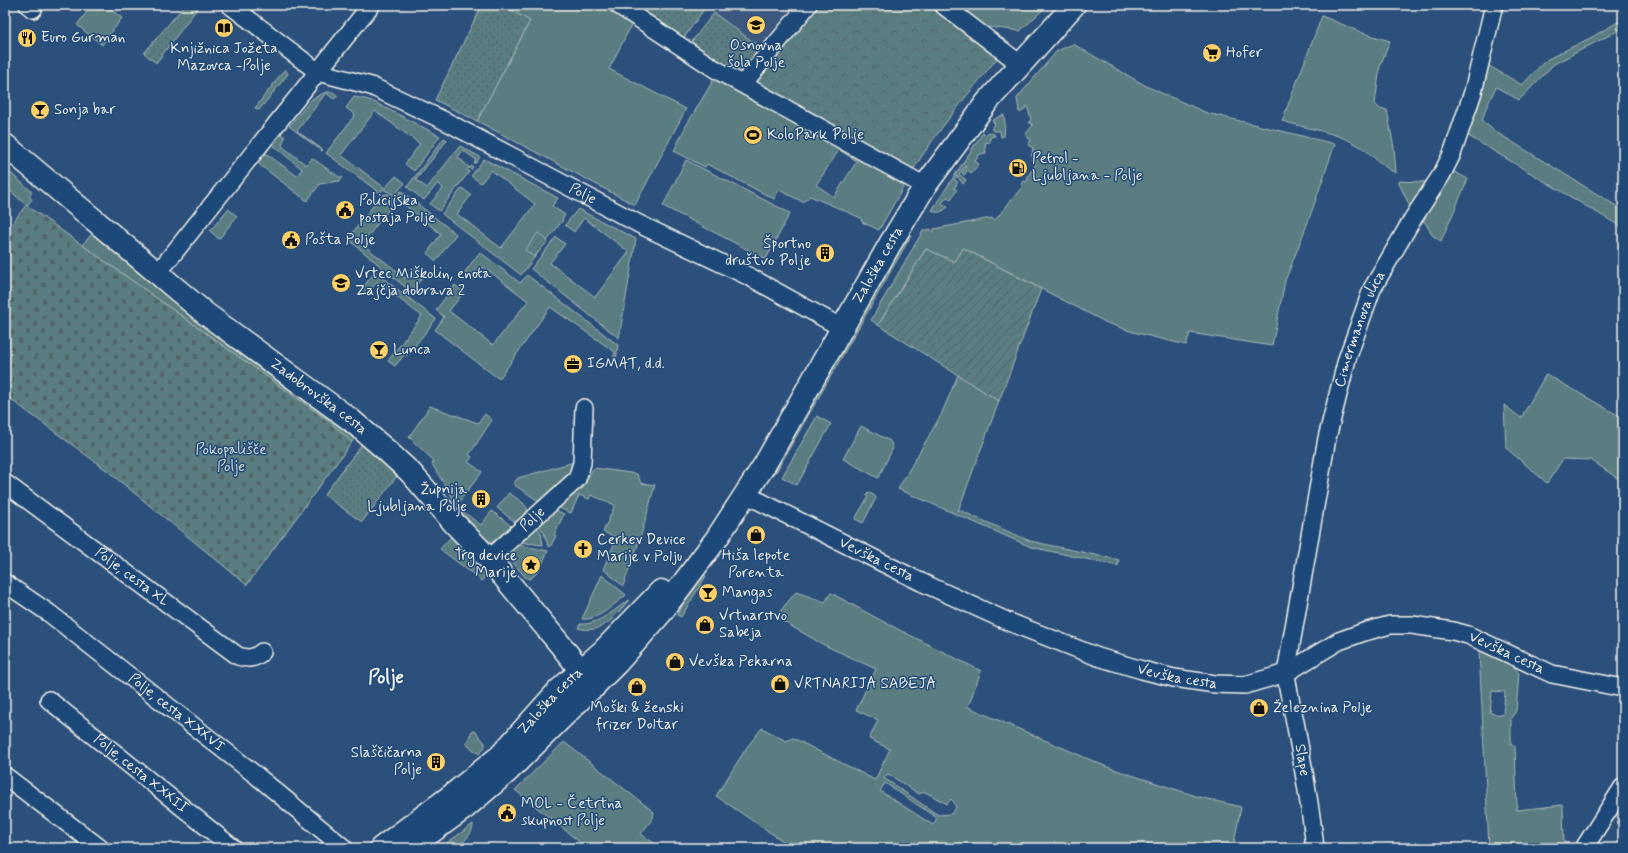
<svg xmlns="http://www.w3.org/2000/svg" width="1628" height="853" viewBox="0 0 1628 853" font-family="Mynerve,sans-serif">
	<defs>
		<pattern id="forest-crowns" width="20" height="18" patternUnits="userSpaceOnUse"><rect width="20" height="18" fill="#5a7d82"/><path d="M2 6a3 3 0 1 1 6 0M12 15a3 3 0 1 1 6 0" fill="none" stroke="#526567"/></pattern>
		<pattern id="cemetery-stones" width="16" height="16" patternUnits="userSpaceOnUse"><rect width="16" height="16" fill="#5a7d82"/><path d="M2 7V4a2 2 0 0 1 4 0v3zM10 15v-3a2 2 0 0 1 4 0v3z" fill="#526567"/></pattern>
		<pattern id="park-dots" width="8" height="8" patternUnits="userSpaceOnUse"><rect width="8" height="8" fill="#5a7d82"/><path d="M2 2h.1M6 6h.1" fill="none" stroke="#526567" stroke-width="1.8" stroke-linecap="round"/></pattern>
		<pattern id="garden-furrows" width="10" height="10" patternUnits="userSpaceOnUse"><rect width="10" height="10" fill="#5a7d82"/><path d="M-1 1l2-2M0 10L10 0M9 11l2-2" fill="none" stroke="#526567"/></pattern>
	</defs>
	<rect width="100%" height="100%" fill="#2c507c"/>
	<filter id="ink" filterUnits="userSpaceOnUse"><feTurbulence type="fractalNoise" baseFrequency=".025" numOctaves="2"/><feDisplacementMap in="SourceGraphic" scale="8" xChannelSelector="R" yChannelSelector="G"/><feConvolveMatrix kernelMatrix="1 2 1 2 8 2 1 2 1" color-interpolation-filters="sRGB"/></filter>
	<g filter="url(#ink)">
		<!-- built -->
		<path fill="#3c587f" d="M646 5H797L764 50 706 6 683 39Z"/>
		<!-- grass -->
		<path fill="#5a7d82" stroke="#a7b7b5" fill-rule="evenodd" d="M92 5H105L122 18 102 45 77 25Z
			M502 5H606L633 22 609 69 686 109 635 205 477 121 530 21Z
			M952 5H1048L1020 31 989 27 987 30Z
			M1322 16 1363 33 1390 41 1380 66 1375 104 1380 109 1387 110 1394 148 1396 173C1381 167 1371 152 1356 144 1335 132 1305 128 1282 121Z
			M1623 19V28L1554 64 1519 100 1496 87 1486 108 1482 121 1496 132 1623 210V228L1465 134 1484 65 1491 67 1522 85 1546 60 1592 37Z
			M1073 44 1148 87 1207 113 1335 144 1308 222 1285 281 1272 346 1190 333 1186 345 1133 332 1107 323 963 248 955 262 926 249 878 325 871 320 923 231 931 229 932 232 934 231V229L991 218 995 220 1022 187 1021 186 1024 181 1026 182 1028 179 1027 177 1035 166 1036 164 1031 160 1033 157 1031 155 1033 152 1032 151 1033 148 1028 145 1031 140 1025 135 1033 125 1029 122 1031 119 1027 106 1022 112H1019L1017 98 1057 51Z
			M285 69 288 74 259 110 255 108Z
			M717 74 901 181 904 186 879 230 862 222 861 218 810 196 803 202 779 190 774 199 707 164 705 167 674 151 686 126ZM839 150 857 161 834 197 816 185Z
			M326 92H333L338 96 334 99 326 93 297 131 323 150 322 151 289 126 312 99Z
			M354 97 361 98 372 101 440 136 414 171 405 164 420 144 375 111 341 155 385 188 396 176 405 183 394 195 383 189 380 193 326 153 355 115 346 108Z
			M1004 115 1005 123 1004 136 1001 137 1000 131H994L991 129 995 124 992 121 998 117Z
			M988 132 994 134 995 136 990 137V142L985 143 986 153 980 154 975 161 979 164 971 173 968 170 964 175 962 173 966 167 965 166 959 174 966 180 963 184 957 176 954 180 958 182 954 188 957 190 951 199 947 197 942 203 948 207C943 211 938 215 932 210L982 134 983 133 986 135Z
			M281 134 285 137 282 146 306 165 310 161 312 158 339 177H343L340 181 320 184 307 201 256 162 259 156 267 154 297 176 302 169 274 146 273 139 276 135Z
			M444 138 447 140 416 180 427 188 460 146 480 157 476 163H474L476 160 463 150 458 157 470 168 472 166 473 167 471 170 469 168 467 170 469 172 439 211 430 204 443 188 438 183 424 200 407 187Z
			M484 159 558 198 552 206 565 215 562 219 563 220 521 275 442 214 462 188 471 195 457 214 501 248 535 204 491 170 481 183 471 176Z
			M686 160 790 213 766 259 663 206Z
			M5 161 9 164 6 169 32 192 29 197 32 199 27 206 5 186Z
			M1449 169 1468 179 1441 241 1433 236 1423 219 1425 213Z
			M1432 180 1410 207 1399 183V181L1422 182Z
			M401 191 456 234 436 261 427 253 441 234 397 199 362 244 407 279 417 265 426 273 411 292 348 239 381 195 388 194 394 199Z
			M228 209 237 216 219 239 210 231Z
			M578 209 636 239 619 338 531 269 556 237 565 244 550 263 595 297 629 252 584 218 574 232 565 225Z
			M92 234 193 318 354 438 352 442 329 421 82 245Z
			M911 236 776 472 773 471 902 247Z
			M480 252 520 283 527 275 618 345 616 360H613L615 352 550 307 499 379 435 330 444 317 436 310 455 285 464 292 449 311 493 345 528 301 484 267 473 280 464 273Z
			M375 272 436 319 407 356 405 354 395 366 388 361 422 316 377 282 366 295 360 291Z
			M1546 374 1623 418V482L1591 460 1563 459 1547 483 1506 448 1504 405 1521 418Z
			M958 375 999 401 958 511 959 510 1030 541 1119 560 1118 566 1031 547 898 489 941 415Z
			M430 406 478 423 485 414 492 420 469 455 472 457 468 462 482 472 456 506 454 500 432 464 434 461 409 437Z
			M817 416 831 424 797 485 782 477Z
			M861 426 890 441 893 448 878 478 843 459Z
			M574 462 571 476 543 504 513 484 518 478Z
			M595 468 637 474 641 483 655 485 640 539 623 586 603 569 617 538 603 532 615 505 591 495 589 499 579 495 571 513 557 507 575 491 583 488 592 470Z
			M869 492 875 496 876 498 863 523 855 519 868 497 866 495Z
			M509 493C514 497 531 505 527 514 526 518 521 522 519 525L497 508Z
			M553 509 564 514 554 535 556 536 550 547 548 546 544 533 538 524Z
			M462 511 481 525 492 511 515 529 499 540 491 542 483 537 462 513Z
			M536 525 541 533 543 545 518 542Z
			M451 537 485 575 482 581 440 549Z
			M515 544 548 551C543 561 539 575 529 579L525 577 506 554Z
			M703 574 706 576 681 617 677 615 688 595Z
			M602 575 626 595C614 604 598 621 582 619Z
			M796 592 825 602 831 593 882 621 981 671 968 707 1107 767 1199 797 1241 807 1233 848H793L716 796 747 747 762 728 786 741 793 738 875 780 890 749 869 739 878 720 856 710 876 669 824 645 777 618 781 610ZM888 774 919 794 925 792 947 804 951 799 954 802 956 808 951 814 938 815 884 778ZM885 783 937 818 933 825 880 791Z
			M629 600C614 617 603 635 578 628L580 624C598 625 614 610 629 600Z
			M1479 650C1493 652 1510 661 1519 673L1516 711 1511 718V744L1515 746 1517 810 1563 805 1564 846 1554 848H1489ZM1492 691 1505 692 1503 715 1490 713Z
			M472 731H475L485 743V747L479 754 466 744Z
			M564 742 654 812 653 818 641 834 661 848H586V847L515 790Z
			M473 824C474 833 462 845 453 848 450 849 444 848 440 848Z"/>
		<!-- forest -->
		<path fill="url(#forest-crowns)" stroke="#a7b7b5" d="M814 5H938L999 56C968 94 937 131 911 173L751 81Z"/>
		<!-- cemetery -->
		<path fill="url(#cemetery-stones)" stroke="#a7b7b5" d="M26 205 329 421 352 442 247 585 105 469 5 395V233Z"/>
		<!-- park -->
		<path fill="url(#park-dots)" stroke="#a7b7b5" d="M185 5H200L156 63 144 53Z
			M482 5H502L530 21 477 121 435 100Z
			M646 5H707L683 39 642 11Z
			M714 13 764 50 741 81 689 45Z
			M538 233 548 241 534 257 525 250Z
			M362 444 397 476 362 522 324 495Z"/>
		<!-- garden -->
		<path fill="url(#garden-furrows)" stroke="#a7b7b5" d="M963 248 1041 289 999 401 878 325 926 249 955 262Z"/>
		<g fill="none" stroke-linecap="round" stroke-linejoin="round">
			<defs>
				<g id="street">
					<path d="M28 5 33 9"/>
					<path id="s1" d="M230 5 318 72 371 86 447 122 639 224 750 277 842 328"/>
					<path d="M618 5 715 69 925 186"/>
					<path d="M943 5 1020 64"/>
					<path d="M743 84 808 5"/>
					<path d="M157 274 371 5"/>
					<path id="s2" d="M5 483 238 656C248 659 254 659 262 652"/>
					<path id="s3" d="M745 494 921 582 1009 622 1098 657 1142 670 1174 678 1215 684 1245 685 1286 673 1339 641 1364 632 1390 625H1412L1453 631 1468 635 1552 674 1623 688"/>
					<path id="s4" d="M489 559 577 479 582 463 584 408"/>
					<path id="s5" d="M5 583 49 613 257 776 344 848"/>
					<path id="s6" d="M49 700 233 848"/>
					<path d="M5 776 100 848"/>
					<path id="s7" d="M1315 848C1311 810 1304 771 1297 733 1294 713 1288 694 1286 673L1327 438 1347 359 1372 289 1412 220 1442 174 1452 154 1473 92 1494 5"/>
					<path d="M1584 848 1623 787"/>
				</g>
				<g id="secondary">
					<path id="s8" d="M5 145 206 314 351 420 386 450 411 473 455 524 489 559 559 643 594 687"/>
					<path id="s9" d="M381 848 452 795 500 756 558 691 604 650 661 591"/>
					<path id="s10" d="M409 848 466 807 507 772 617 663 661 613 717 538 765 464 890 244 925 186 987 102 1074 5"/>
				</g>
			</defs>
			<!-- street casing -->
			<use href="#street" stroke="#f4f1e8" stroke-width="20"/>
			<!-- secondary casing -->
			<use href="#secondary" stroke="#f4f1e8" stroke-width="25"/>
			<!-- street -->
			<use href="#street" stroke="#1f4a7a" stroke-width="17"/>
			<!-- secondary -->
			<use href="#secondary" stroke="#1f4a7a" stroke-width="22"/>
		</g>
	</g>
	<!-- icons -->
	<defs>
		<symbol id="school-disc" viewBox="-11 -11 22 22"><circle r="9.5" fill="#ffd166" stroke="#1f4a7a"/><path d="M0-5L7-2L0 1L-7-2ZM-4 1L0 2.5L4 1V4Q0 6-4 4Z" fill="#111"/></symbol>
		<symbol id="library-disc" viewBox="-11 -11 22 22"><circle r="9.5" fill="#ffd166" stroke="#1f4a7a"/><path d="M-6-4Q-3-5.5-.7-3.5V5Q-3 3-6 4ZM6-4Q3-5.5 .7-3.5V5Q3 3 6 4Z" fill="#111"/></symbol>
		<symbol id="restaurant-disc" viewBox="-11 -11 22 22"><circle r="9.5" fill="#ffd166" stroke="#1f4a7a"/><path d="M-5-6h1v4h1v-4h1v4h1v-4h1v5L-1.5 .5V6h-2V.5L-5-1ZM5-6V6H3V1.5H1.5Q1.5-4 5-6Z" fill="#111"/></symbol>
		<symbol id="supermarket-disc" viewBox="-11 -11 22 22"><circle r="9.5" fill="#ffd166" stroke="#1f4a7a"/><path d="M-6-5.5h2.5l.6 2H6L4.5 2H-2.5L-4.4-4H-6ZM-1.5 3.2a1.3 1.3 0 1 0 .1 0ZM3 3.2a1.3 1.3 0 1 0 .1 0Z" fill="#111"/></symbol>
		<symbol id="bar-disc" viewBox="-11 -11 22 22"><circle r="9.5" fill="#ffd166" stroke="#1f4a7a"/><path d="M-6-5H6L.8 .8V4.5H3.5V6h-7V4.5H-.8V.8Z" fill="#111"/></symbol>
		<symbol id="stadium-disc" viewBox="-11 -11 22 22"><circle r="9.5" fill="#ffd166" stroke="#1f4a7a"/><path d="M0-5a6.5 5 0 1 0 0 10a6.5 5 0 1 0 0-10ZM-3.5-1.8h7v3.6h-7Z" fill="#111"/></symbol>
		<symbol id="fuel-disc" viewBox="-11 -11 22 22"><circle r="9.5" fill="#ffd166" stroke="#1f4a7a"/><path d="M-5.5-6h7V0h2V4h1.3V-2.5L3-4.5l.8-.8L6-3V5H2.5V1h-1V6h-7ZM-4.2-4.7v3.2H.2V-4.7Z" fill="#111"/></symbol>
		<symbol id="civic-disc" viewBox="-11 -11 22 22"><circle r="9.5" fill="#ffd166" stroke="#1f4a7a"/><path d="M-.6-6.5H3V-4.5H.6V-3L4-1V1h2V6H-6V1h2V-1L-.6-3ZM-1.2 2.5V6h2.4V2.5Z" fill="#111"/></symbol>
		<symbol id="building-disc" viewBox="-11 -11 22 22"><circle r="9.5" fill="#ffd166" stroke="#1f4a7a"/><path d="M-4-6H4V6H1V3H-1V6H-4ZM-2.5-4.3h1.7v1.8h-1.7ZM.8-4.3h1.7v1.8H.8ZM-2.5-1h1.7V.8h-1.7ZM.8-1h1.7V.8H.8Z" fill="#111"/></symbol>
		<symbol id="office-disc" viewBox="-11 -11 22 22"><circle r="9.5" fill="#ffd166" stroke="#1f4a7a"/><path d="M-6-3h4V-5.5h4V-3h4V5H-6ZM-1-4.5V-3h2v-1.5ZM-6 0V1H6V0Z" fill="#111"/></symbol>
		<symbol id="shop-disc" viewBox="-11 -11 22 22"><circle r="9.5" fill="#ffd166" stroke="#1f4a7a"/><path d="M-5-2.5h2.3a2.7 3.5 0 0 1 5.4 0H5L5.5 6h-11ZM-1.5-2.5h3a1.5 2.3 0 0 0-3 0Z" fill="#111"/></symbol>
		<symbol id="church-disc" viewBox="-11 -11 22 22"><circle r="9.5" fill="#ffd166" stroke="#1f4a7a"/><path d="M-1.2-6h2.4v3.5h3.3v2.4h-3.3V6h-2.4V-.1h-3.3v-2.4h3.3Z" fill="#111"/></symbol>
		<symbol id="sight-disc" viewBox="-11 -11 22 22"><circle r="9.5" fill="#ffd166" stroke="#1f4a7a"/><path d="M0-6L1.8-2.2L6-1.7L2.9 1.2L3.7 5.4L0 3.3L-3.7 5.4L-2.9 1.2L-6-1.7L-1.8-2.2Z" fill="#111"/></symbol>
	</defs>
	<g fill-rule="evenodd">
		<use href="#school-disc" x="745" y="14" width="22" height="22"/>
		<use href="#library-disc" x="213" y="17" width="22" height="22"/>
		<use href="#restaurant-disc" x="16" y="27" width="22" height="22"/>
		<use href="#supermarket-disc" x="1201" y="42" width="22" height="22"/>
		<use href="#bar-disc" x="29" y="99" width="22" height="22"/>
		<use href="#stadium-disc" x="742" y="124" width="22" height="22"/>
		<use href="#fuel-disc" x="1007" y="157" width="22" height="22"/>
		<use href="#civic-disc" x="334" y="199" width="22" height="22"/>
		<use href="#civic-disc" x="280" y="229" width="22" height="22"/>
		<use href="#building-disc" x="814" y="242" width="22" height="22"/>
		<use href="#school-disc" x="330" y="272" width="22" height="22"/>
		<use href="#bar-disc" x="368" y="339" width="22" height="22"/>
		<use href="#office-disc" x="562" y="353" width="22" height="22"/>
		<use href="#building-disc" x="470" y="488" width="22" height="22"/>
		<use href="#shop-disc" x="745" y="524" width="22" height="22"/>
		<use href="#church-disc" x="572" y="538" width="22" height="22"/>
		<use href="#sight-disc" x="520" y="554" width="22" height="22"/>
		<use href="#bar-disc" x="697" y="582" width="22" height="22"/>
		<use href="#shop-disc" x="694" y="614" width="22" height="22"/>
		<use href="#shop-disc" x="664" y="651" width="22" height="22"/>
		<use href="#shop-disc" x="769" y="673" width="22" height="22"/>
		<use href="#shop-disc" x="626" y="676" width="22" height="22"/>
		<use href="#shop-disc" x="1248" y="697" width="22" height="22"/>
		<use href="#building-disc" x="425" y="751" width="22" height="22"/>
		<use href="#civic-disc" x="496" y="802" width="22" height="22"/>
	</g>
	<g text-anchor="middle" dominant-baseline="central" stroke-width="3" stroke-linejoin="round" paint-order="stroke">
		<!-- poi labels -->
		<g font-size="15" fill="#f4f1e8" stroke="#1f4a7a" text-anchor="start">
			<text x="41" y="38">Euro Gurman</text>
			<text x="756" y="46" text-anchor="middle">Osnovna<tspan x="756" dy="17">šola Polje</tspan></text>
			<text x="224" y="49" text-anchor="middle">Knjižnica Jožeta<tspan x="224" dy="17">Mazovca -Polje</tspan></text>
			<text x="1226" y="53">Hofer</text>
			<text x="54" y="110">Sonja bar</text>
			<text x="767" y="135">KoloPark Polje</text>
			<text x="1032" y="159">Petrol -<tspan x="1032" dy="17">Ljubljana - Polje</tspan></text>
			<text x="359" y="201">Policijska<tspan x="359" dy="17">postaja Polje</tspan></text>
			<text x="305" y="240">Pošta Polje</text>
			<text x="811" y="244" text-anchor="end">Športno<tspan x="811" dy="17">društvo Polje</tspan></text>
			<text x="355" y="274">Vrtec Miškolin, enota<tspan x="355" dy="17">Zajčja dobrava 2</tspan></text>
			<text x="393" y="350">Lunca</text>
			<text x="587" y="364">IGMAT, d.d.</text>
			<text x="467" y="490" text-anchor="end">Župnija<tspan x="467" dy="17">Ljubljana Polje</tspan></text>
			<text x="597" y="540">Cerkev Device<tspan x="597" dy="17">Marije v Polju</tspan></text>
			<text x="517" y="556" text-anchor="end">Trg device<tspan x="517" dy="17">Marije</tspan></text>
			<text x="756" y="556" text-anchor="middle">Hiša lepote<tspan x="756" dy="17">Porenta</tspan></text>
			<text x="722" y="593">Mangas</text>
			<text x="719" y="616">Vrtnarstvo<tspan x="719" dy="17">Sabeja</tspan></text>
			<text x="689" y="662">Vevška Pekarna</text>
			<text x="794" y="684">VRTNARIJA SABEJA</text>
			<text x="637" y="708" text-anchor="middle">Moški &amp; ženski<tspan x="637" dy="17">frizer Doltar</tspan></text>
			<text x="1273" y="708">Železnina Polje</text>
			<text x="422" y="753" text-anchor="end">Slaščičarna<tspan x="422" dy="17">Polje</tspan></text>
			<text x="521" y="804">MOL - Četrtna<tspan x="521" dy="17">skupnost Polje</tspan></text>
		</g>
		<!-- street labels -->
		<g font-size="15" fill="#f4f1e8" stroke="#1f4a7a">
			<text stroke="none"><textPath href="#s1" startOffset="403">Polje</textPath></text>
			<text stroke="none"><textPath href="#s10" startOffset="756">Zaloška cesta</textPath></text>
			<text stroke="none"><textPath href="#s7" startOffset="530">Cimermanova ulica</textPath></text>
			<text stroke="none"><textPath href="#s8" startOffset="402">Zadobrovška cesta</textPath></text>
			<text stroke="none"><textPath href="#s4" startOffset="59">Polje</textPath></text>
			<text stroke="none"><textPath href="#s3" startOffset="147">Vevška cesta</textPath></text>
			<text stroke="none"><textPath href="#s2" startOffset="158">Polje, cesta XL</textPath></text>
			<text stroke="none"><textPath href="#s3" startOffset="819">Vevška cesta</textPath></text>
			<text stroke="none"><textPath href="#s3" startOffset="471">Vevška cesta</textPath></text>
			<text stroke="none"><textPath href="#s9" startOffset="225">Zaloška cesta</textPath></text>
			<text stroke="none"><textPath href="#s5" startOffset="215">Polje, cesta XXXVI</textPath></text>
			<text transform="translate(1302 760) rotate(81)">Slape</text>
			<text stroke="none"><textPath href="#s6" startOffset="118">Polje, cesta XXXII</textPath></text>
		</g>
		<!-- park labels -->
		<g font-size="15" fill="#dde0d9" stroke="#1f4a7a">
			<text x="231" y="450">Pokopališče<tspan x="231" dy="17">Polje</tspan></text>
		</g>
		<!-- district labels -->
		<g font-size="19" font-weight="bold" fill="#f4f1e8" stroke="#1f4a7a">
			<text x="386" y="677">Polje</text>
		</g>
	</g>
	<!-- margin -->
	<rect width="1628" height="853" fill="none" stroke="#1f4a7a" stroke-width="20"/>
	<rect x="10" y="10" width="1608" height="833" fill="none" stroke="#f4f1e8" stroke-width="1.5" filter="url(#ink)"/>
</svg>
